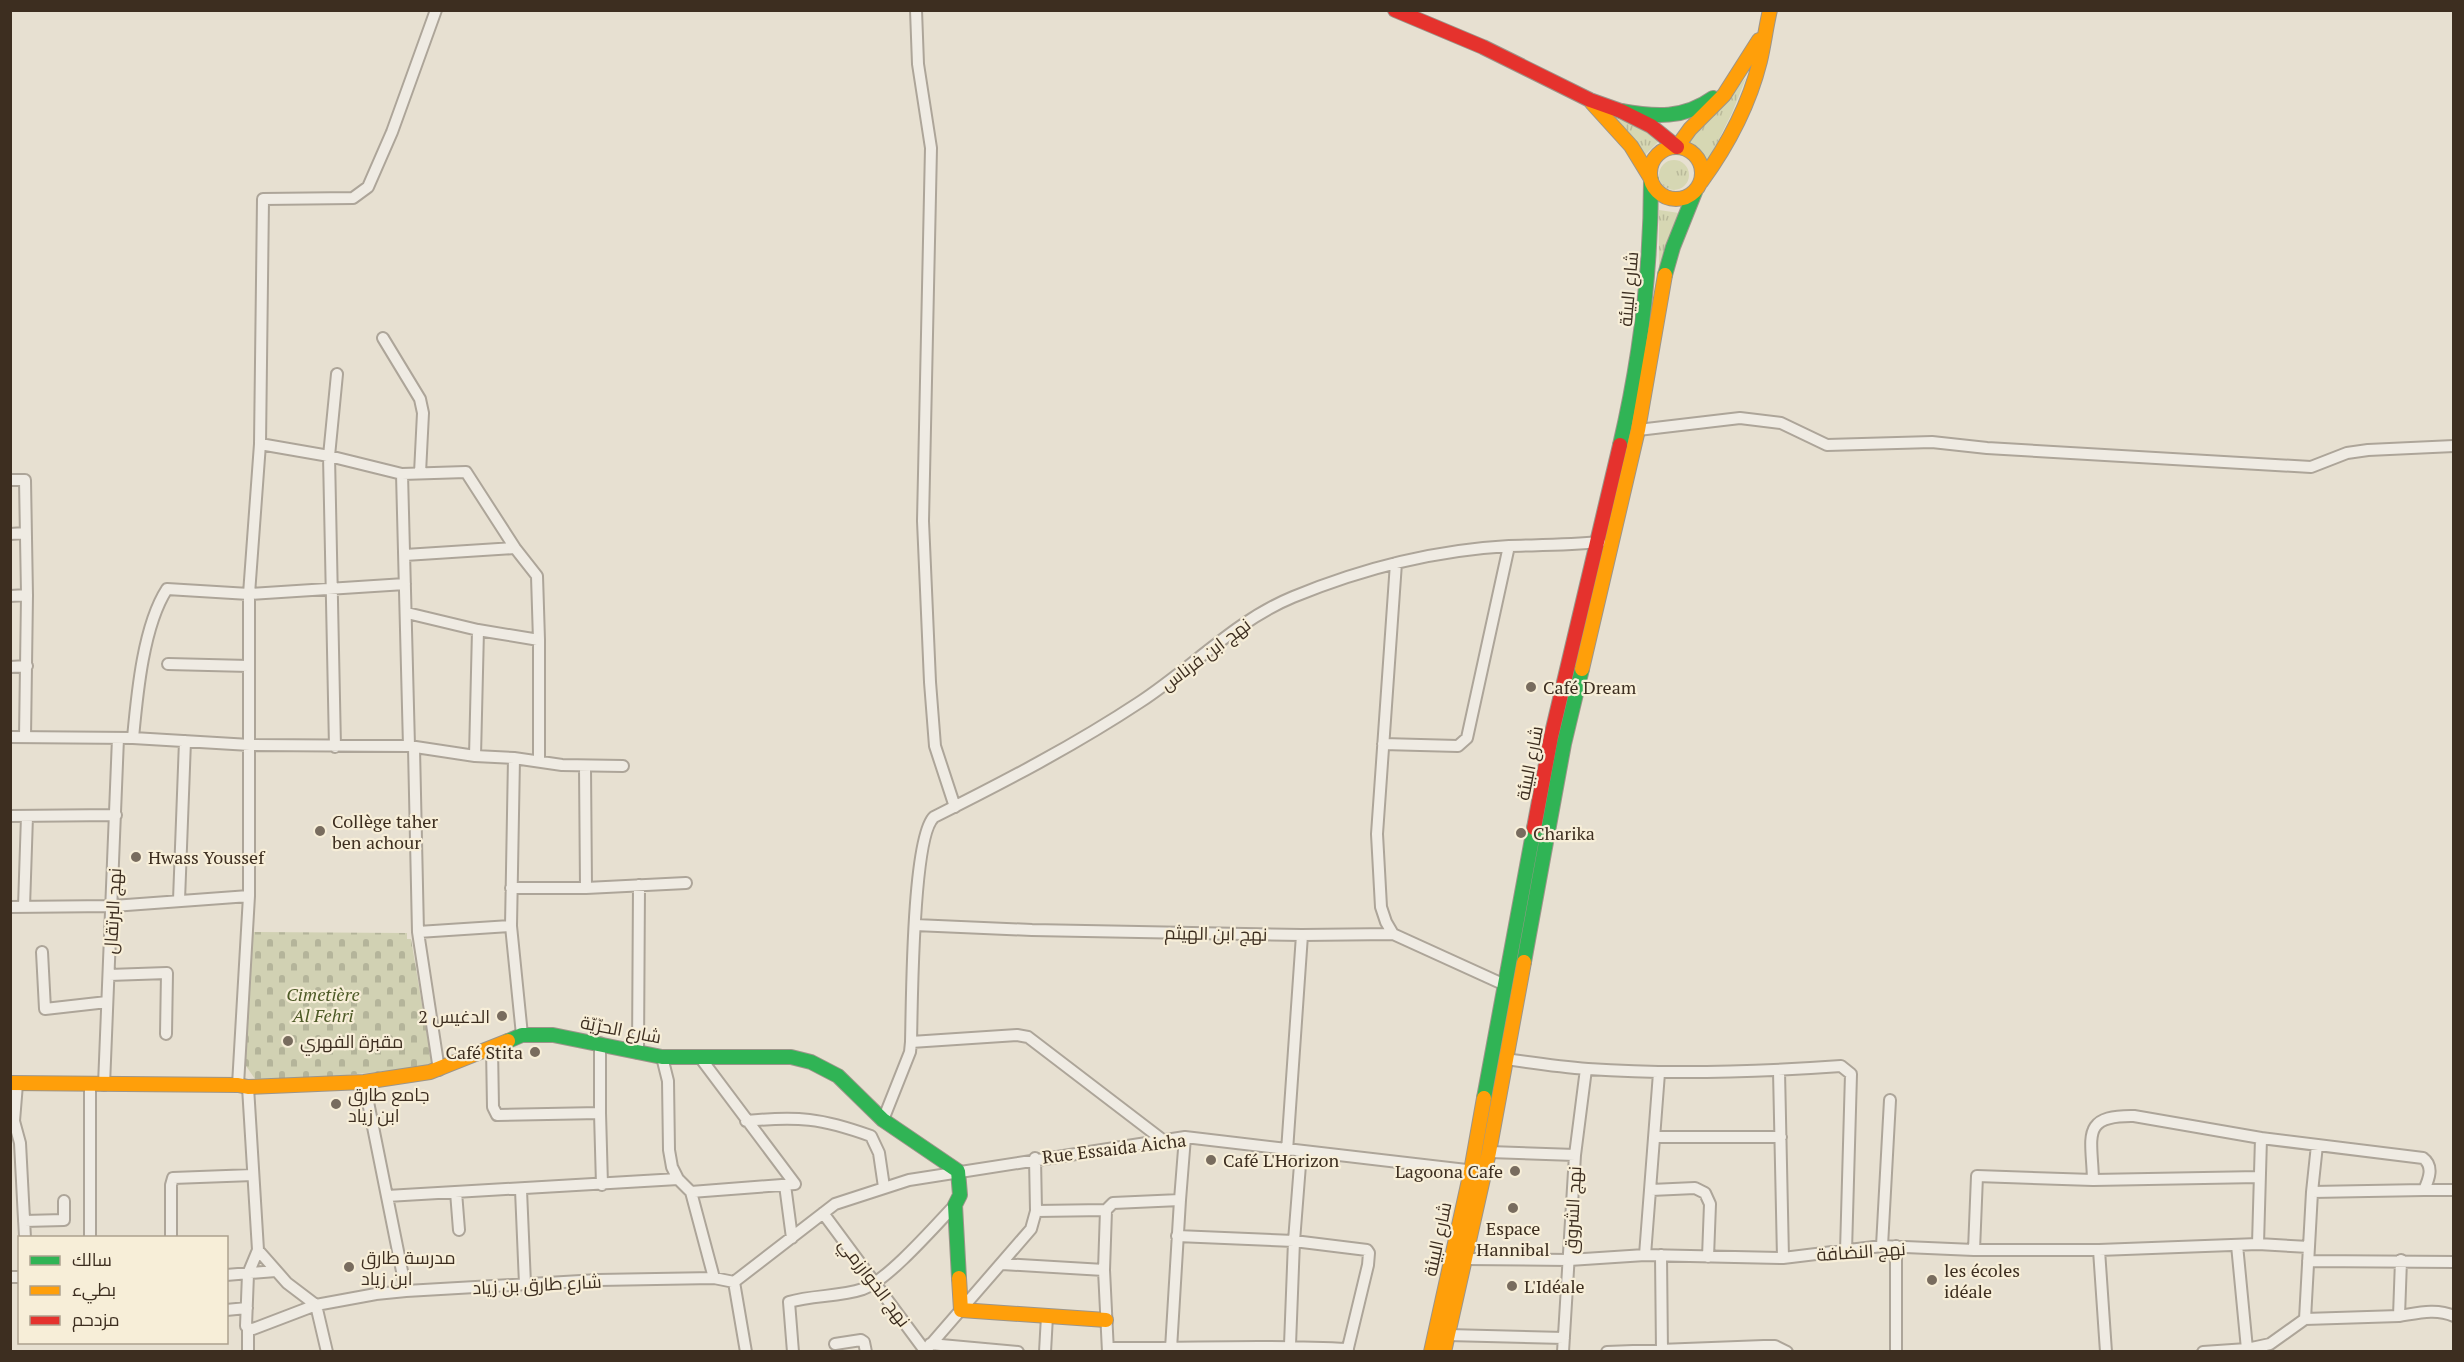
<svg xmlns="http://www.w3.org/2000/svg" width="2464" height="1362" viewBox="0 0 2464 1362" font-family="'PT Serif',Cairo,serif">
	<defs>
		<pattern id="grass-tufts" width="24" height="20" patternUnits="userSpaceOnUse" patternTransform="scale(1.5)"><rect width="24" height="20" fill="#d6d7b3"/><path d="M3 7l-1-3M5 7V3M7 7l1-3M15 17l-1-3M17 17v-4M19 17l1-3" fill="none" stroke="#b9b99a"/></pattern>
		<pattern id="cemetery-stones" width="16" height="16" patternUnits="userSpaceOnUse" patternTransform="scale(1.5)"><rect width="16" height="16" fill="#d1d1b3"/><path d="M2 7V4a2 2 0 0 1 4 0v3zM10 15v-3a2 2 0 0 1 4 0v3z" fill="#b4b49a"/></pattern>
	</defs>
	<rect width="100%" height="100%" fill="#e7e0d1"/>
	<!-- grass -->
	<path fill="url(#grass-tufts)" d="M1746 78 1732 113 1708 161C1702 151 1696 143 1684 139Z
		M1606 111 1660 140 1643 157Z
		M1659 175a15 15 0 1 1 30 0a15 15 0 1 1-30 0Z
		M1659 210 1679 213 1659 268Z"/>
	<!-- cemetery -->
	<path fill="url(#cemetery-stones)" d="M252 932 407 933V939H411L432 1064 419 1068 264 1083 257 1082 244 1063Z"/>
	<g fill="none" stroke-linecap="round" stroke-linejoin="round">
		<defs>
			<path id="street" d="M916 10 918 64 931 148 923 521 930 682 935 746 955 807
				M383 338 420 399 423 413 420 473
				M1638 430 1740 418 1781 423 1827 445 1932 442 1987 448 2311 467 2347 453 2368 450 2454 446
				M260 444 329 456 402 474 466 472 515 548 537 576 539 640
				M402 474 409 746
				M10 480H25L27 595 25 737
				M10 534 25 533
				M405 555 515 548
				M10 596 27 595
				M407 613 478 630 539 640V760
				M168 664 249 666
				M10 667 27 666
				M10 737 133 738 250 745 409 746 475 756 514 758 511 926 522 1035
				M133 738C137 695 143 626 167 589L249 594 405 584
				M1383 744 1458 746 1467 738 1509 546
				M335 747 329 456 337 374
				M414 748 418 932 439 1070
				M475 756 478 630
				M514 758 562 765 623 766
				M585 767 586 888
				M10 816 116 815
				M511 888H586L686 883
				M179 900 185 741
				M10 907 113 906 249 896
				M24 907 27 816
				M915 925 1032 930 1302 935 1393 934 1505 985
				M418 932 511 926
				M1393 934 1386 922 1381 907 1377 834 1396 563
				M42 952 45 1009 107 1002
				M109 975 167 973 166 1034
				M911 1042 1017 1035 1028 1037 1164 1141
				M492 1048 493 1107 497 1115 600 1113 602 1185
				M638 1053 639 885
				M699 1056 795 1184
				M662 1057 668 1081 669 1150 672 1167 678 1179 691 1192 714 1278 734 1282 746 1352
				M1506 1059C1533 1063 1561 1067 1588 1069 1673 1075 1757 1072 1841 1066L1851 1074 1846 1251
				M1779 1071 1783 1258
				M364 1082 406 1291
				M90 1084V1238
				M104 1085 118 738
				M238 1085 249 896V594L260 444 263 199 353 198 368 187 392 132 436 10
				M248 1087 258 1250 287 1283 316 1305 376 1294 406 1291 598 1280 714 1278
				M600 1113V1043
				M883 1120 910 1052 911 1042C912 1006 912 837 934 817 1004 782 1075 745 1140 702 1192 668 1235 621 1293 597 1361 569 1436 550 1509 546 1540 545 1570 545 1600 542
				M10 1121H14L17 1084
				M14 1121 20 1143 25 1238
				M746 1121C798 1116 821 1118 871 1136L879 1153 884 1187
				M1655 1137H1781
				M2261 1138 2423 1158C2434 1166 2429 1179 2424 1190L2312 1192
				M1287 1151 1302 935
				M1489 1152 1575 1155
				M2093 1180C2092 1137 2080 1115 2134 1116L2261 1138 2258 1244 2309 1247
				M785 1185 792 1238
				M521 1190 525 1284
				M1651 1190 1695 1188 1705 1193 1710 1204 1708 1257
				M2424 1190H2454
				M456 1192 459 1230
				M691 1192 795 1184
				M387 1196 678 1179
				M1180 1200 1185 1137
				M1036 1211 1106 1210
				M823 1213 926 1352
				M24 1221 64 1220V1201
				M1177 1236 1294 1241 1367 1250 1369 1253 1368 1265 1347 1352
				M171 1238V1185L173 1178 253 1175
				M1882 1246 1890 1100
				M1896 1246V1352
				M1974 1250 1977 1176 2093 1180 2259 1177
				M2099 1250 2106 1352
				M1645 1255 1659 1073
				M1661 1255 1662 1352
				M1465 1259 1569 1260 1645 1255 1783 1258 1882 1246 1974 1250H2099L2258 1244
				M2308 1261 2454 1262
				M1002 1264 1104 1270
				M226 1275 276 1271
				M10 1277H20
				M734 1282 835 1204 909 1180 1185 1137 1475 1171
				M226 1310 247 1308
				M2399 1316C2418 1313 2436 1308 2454 1316
				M2305 1319 2399 1316 2401 1260
				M248 1328 253 1329 316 1305 327 1352
				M1448 1335 1564 1338
				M835 1344 861 1340 864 1342 866 1352
				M930 1344 1018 1352
				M1290 1345 1294 1241 1301 1152
				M1108 1348C1188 1349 1268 1344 1348 1349
				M926 1350 1031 1229 1036 1211 1035 1158
				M248 1352V1328L246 1326 248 1274 258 1250
				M793 1352 789 1302C813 1295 839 1297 863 1289 888 1280 935 1226 955 1205
				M1045 1352 1047 1316
				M1108 1352 1104 1270 1106 1210 1113 1203 1180 1200 1171 1349
				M1563 1352 1575 1155 1586 1069
				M1607 1352 1764 1346H1775L1787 1352
				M2203 1352 2247 1349 2237 1245
				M2248 1352 2247 1349 2270 1344 2305 1319 2312 1192 2317 1145"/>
			<path id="fast" d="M1621 111C1655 117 1684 119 1713 98
				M1665 275 1673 247 1695 192
				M1620 445C1641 356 1651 272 1651 180
				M1524 962 1564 744 1582 669
				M508 1041 522 1035H553L662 1057H791L811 1062 838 1076 883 1120 958 1171 960 1195 955 1205 959 1278
				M1484 1098 1534 828"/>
			<path id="slow" d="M1592 103 1631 146 1650 177
				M1677 147 1690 129 1724 95 1759 40
				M1650 173a26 26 0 1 1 52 0a26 26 0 1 1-52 0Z
				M1701 182C1728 145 1749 105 1760 61 1764 44 1766 27 1770 10
				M1582 669 1638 430 1665 275
				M10 1083 238 1085 248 1087 364 1082 430 1072 508 1041
				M959 1278 961 1310 1106 1320
				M1431 1352 1471 1171 1484 1098
				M1444 1352 1489 1152 1524 962"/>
			<path id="jam" d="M1395 10 1483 47 1590 100 1621 111 1651 126 1677 147
				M1534 828 1551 737 1620 445"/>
		</defs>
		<!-- street casing -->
		<use href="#street" stroke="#ada599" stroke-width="14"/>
		<!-- fast casing -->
		<use href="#fast" stroke="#9c958a" stroke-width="16"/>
		<!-- slow casing -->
		<use href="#slow" stroke="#9c958a" stroke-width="16"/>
		<!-- jam casing -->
		<use href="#jam" stroke="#9c958a" stroke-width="16"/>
		<!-- street -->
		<use href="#street" stroke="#efebe3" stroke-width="10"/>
		<!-- fast -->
		<use href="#fast" stroke="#30b455" stroke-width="14"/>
		<!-- slow -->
		<use href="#slow" stroke="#ff9f0a" stroke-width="14"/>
		<!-- jam -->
		<use href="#jam" stroke="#e5322d" stroke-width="14"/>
	</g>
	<!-- markers -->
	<g fill="#786c5e" stroke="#f7eed8" stroke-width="2">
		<circle cx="1531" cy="687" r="6"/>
		<circle cx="320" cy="831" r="6"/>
		<circle cx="1521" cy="833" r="6"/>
		<circle cx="136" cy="857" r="6"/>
		<circle cx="502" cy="1016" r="6"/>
		<circle cx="288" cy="1041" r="6"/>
		<circle cx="535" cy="1052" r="6"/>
		<circle cx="336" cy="1104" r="6"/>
		<circle cx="1211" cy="1160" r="6"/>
		<circle cx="1515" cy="1171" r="6"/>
		<circle cx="1513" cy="1208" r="6"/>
		<circle cx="349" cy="1267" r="6"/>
		<circle cx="1932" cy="1280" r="6"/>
		<circle cx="1512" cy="1286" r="6"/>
	</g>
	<g text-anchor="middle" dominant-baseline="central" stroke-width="4.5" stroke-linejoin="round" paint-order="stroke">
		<!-- street labels -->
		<g font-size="18" fill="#3d2e20" stroke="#f7eed8">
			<text transform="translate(1628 289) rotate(-85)">شارع البيئة</text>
			<text transform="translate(1205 654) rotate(-37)">نهج ابن فرناس</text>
			<text transform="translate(1529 763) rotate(-79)">شارع البيئة</text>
			<text transform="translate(112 911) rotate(-87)">نهج البرتقال</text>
			<text transform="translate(1216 933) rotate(1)">نهج ابن الهيثم</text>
			<text transform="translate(621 1029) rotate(11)">شارع الحرّيّة</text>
			<text transform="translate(1114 1148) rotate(-7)">Rue Essaida Aicha</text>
			<text transform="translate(1572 1210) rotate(-87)">نهج الشروق</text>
			<text transform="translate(1437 1239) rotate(-78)">شارع البيئة</text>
			<text transform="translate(1861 1251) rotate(-4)">نهج النضافة</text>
			<text transform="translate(875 1282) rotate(53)">نهج الخوارزمي</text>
			<text transform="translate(537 1284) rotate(-3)">شارع طارق بن زياد</text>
		</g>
		<!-- poi labels -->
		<g font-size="18" fill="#3d2e20" stroke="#f7eed8" text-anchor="start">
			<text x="1543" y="687">Café Dream</text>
			<text x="332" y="821">Collège taher<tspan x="332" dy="21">ben achour</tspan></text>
			<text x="1533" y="833">Charika</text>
			<text x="148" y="857">Hwass Youssef</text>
			<text x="490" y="1016" text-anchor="end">الدغيس 2</text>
			<text x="300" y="1041">مقبرة الفهري</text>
			<text x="523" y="1052" text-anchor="end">Café Stita</text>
			<text x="348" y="1094">جامع طارق<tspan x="348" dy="21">ابن زياد</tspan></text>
			<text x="1223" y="1160">Café L'Horizon</text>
			<text x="1503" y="1171" text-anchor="end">Lagoona Cafe</text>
			<text x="1513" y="1228" text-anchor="middle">Espace<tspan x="1513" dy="21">Hannibal</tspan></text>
			<text x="361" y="1257">مدرسة طارق<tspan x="361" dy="21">ابن زياد</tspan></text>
			<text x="1944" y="1270">les écoles<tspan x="1944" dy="21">idéale</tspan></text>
			<text x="1524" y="1286">L'Idéale</text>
		</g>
		<!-- park labels -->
		<g font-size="18" font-style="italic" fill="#4d5a26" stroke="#f7eed8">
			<text x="323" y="994">Cimetière<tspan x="323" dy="21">Al Fehri</tspan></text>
		</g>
	</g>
	<!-- border -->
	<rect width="2464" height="1362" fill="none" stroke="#3d2e20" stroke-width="24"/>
	<!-- legend -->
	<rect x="18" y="1236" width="210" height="108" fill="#f7eed8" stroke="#ada18e" stroke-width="1.5"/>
	<rect x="30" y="1256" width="30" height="9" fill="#30b455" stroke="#ada18e" stroke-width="1.5"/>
	<text x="72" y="1266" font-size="18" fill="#3d2e20">سالك</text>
	<rect x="30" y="1286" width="30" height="9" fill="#ff9f0a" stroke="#ada18e" stroke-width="1.5"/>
	<text x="72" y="1296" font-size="18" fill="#3d2e20">بطيء</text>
	<rect x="30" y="1316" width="30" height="9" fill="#e5322d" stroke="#ada18e" stroke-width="1.5"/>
	<text x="72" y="1326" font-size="18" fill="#3d2e20">مزدحم</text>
</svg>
